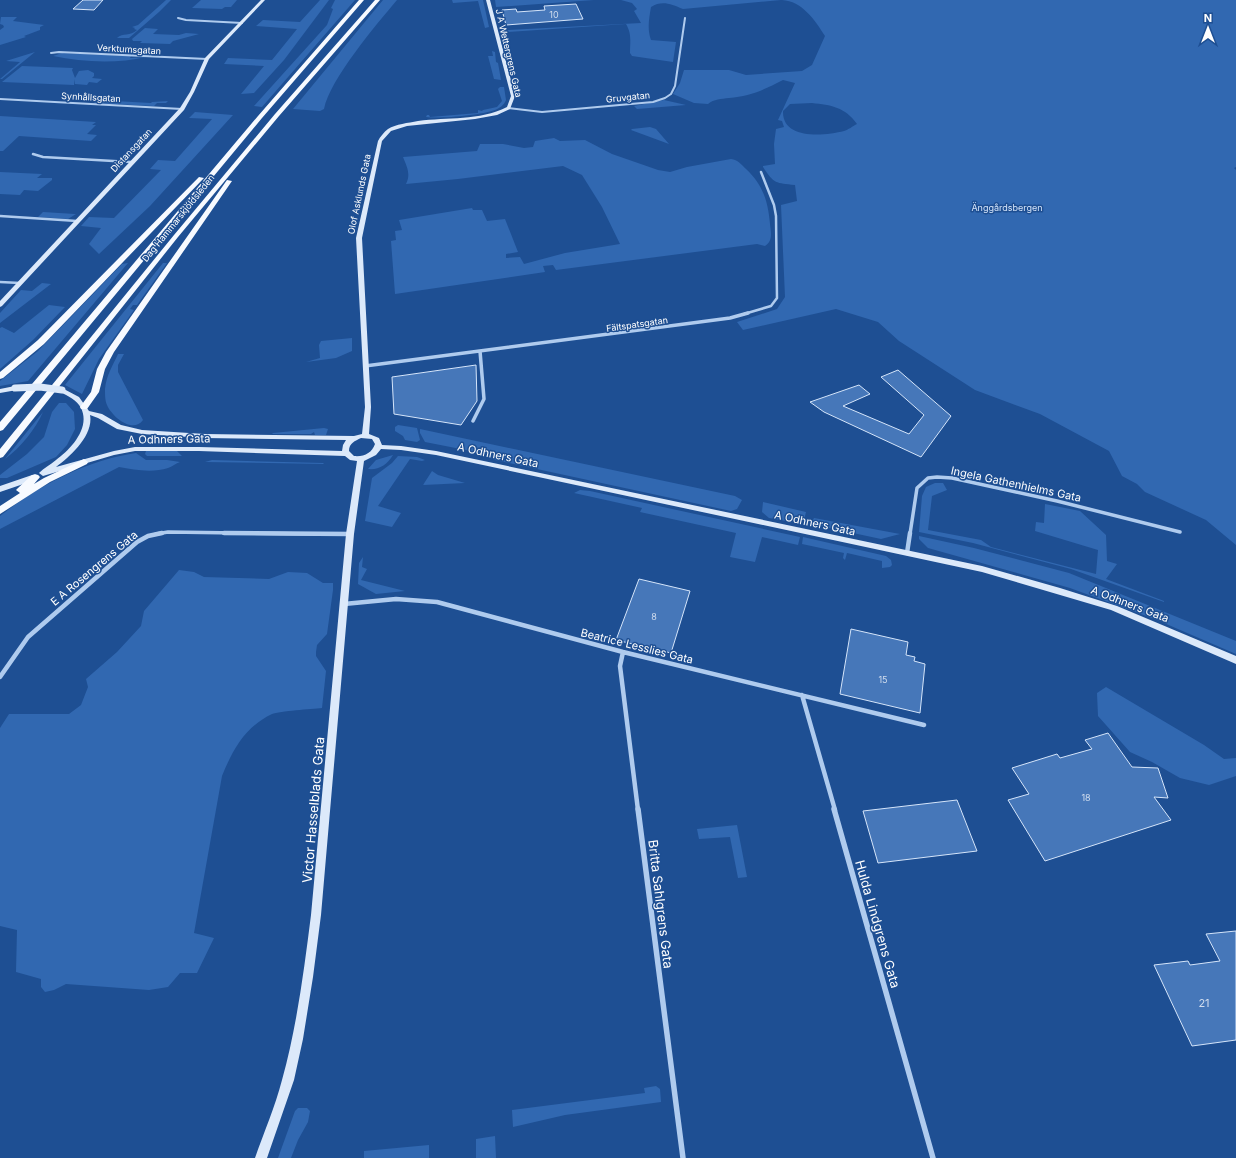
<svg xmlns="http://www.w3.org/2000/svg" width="1236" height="1158" viewBox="0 0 1236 1158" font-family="Inter,sans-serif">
	<rect width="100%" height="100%" fill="#1e4f93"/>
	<!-- green -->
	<path fill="#3168b1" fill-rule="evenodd" d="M166 0H171L159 12 129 38H117C123 32 130 37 137 30L134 29 135 28 132 27 138 25Z
		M201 0H237L231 7H225L222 9 192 8Z
		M320 0H329L284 60 254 93 241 94 264 66 224 64 228 58 272 60 297 29 256 26 263 20 300 22Z
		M335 0H355L262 107 254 106 327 25 333 9 331 8Z
		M383 0H397C376 25 330 79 324 109L320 111 293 109Z
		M452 0H483L489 27 485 28 478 1 453 3Z
		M495 0H594L496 7Z
		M621 0H781L683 9C671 4 662 0 651 7 649 19 647 29 651 40L676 42 673 62 632 56 630 53C630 42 632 34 626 24L508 32 507 30 641 23 634 11 637 9 632 3Z
		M782 0H1236V167L1234 168 1236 170V545L1206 520 1145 492 1137 484 1122 476 1109 451 1040 414 975 390 899 341 878 322 836 309 743 330 737 322 777 309 785 297 781 205 797 201 795 185C776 183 774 184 763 167V166L775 164 774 144 776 129 784 127 782 121 778 120 795 83 783 80C764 90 750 96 729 98 721 99 714 99 708 104L694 103 673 94 680 83 684 70H729L746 75 802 71 812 65 825 36C815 20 802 1 782 0ZM812 103C831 105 845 107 857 124 853 126 848 130 844 131 824 136 782 140 783 111L790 104Z
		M1 17H17L13 21 44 25 40 27V30L24 36 26 37 0 45V30L4 27 3 25 0 24Z
		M145 28 158 29 153 34 179 35 186 33 199 34 173 41 170 44 140 43 142 41H133L132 39Z
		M492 51 495 52 496 62 498 63 501 80 494 79 488 56H493Z
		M35 52 2 79H0L20 62 6 61Z
		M62 53 131 56 130 58 146 57C116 64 82 62 53 56Z
		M22 66 73 68 72 70 75 78 79 71 88 70 94 73V76L92 78 102 79 97 83 89 82 87 85 75 84V79L74 85 2 82Z
		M500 87H504L506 100C504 105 500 108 495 110 481 115 441 119 426 117L427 115H429L430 117 478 113V110L482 111 483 110 497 107 502 101 498 89Z
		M96 100 151 103 152 102 168 101 166 103H155H157L154 106 94 103Z
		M664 100 686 105 637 109 634 106Z
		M195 112 233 115 150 206 99 254 89 244 101 228 81 226 89 217 114 218 161 170 150 169 158 160 175 161 212 119 189 118Z
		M0 116 96 122 92 125H96L87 134 97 135 91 141 19 136 3 151H0Z
		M650 127 656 129 669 144 631 130 632 129Z
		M554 138 560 141 585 140 612 154 658 170 670 172 687 167 731 159C738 160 741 164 746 169 763 185 768 201 770 224 771 233 773 241 765 246L757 244 556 270 553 265 543 266 545 272 395 294 391 241 396 240 395 231 402 230 399 220 472 208 473 210H482L487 221 505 219 518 252 506 254V258L520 257 524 264 565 253 620 244 602 207 582 175 563 166 458 179 406 184C411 174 407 167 403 157L477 151 480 144H503L524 148 533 147 535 141Z
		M0 172 42 174 37 178H52V180L38 191 24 190 20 195 0 194Z
		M43 212 75 214H76L68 219 38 217Z
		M128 263 28 381 0 386V381L38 351 122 264Z
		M163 263H167L137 305H133L130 309 134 310 99 359 82 394 65 385Z
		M42 283 51 284 0 323V313L21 290 32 291Z
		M49 305 65 307 33 340 0 369V328L2 327 14 333Z
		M352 338V351L336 358 306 362 320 358 319 345 321 341Z
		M118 354H124L118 365V372L143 420C133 434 112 417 107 405 105 401 105 394 105 389 106 376 113 365 118 354Z
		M59 403H66L74 412 75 429 67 445 56 457 7 478H0V475L27 454 44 437 52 412Z
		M43 412C35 430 21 447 5 459Z
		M398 425 417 428 420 440 417 442 405 440 403 436 395 431V427Z
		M324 428 328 429 326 435H315L314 432 311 434H272L273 433Z
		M420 429 735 496 742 500 737 509 731 511 495 460 476 452 425 442 420 433Z
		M146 451H177L182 456H147L145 454Z
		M136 453 146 460H167L180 462C176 463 172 467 168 468 153 473 134 470 119 467L0 529V516C40 485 87 460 136 453Z
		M393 455C387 465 379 470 368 469L376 460Z
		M398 456 417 457 425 460 422 461 410 459 378 506 401 513 392 527 365 521 372 478 392 463Z
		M212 460 323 463 324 464 205 462Z
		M432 471 438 475 465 483 423 485Z
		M935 483H943L947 490 932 496 928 530 981 540 991 547 1096 574 1098 550 1035 531 1036 522 1044 523 1045 504 1080 511 1106 535 1107 561 1117 564 1106 579 1164 601V602L1071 569 973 543 919 532 922 496 926 487Z
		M580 490 590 491 800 537 798 545 762 537 755 562 730 557 736 533 640 512 642 508 574 493Z
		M763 502 806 512 803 524 769 518 762 512Z
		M814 518 900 534 881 539 811 524Z
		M919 536 974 548 1069 573 1236 641V654L1157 620 1070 588 928 548 919 539Z
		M803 537 886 556 891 560 892 565 890 567 882 568V561L847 553 845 560 843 558 844 553 802 544Z
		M363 557 362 567 367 569 361 580 405 591 376 594 358 584 359 563Z
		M179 570 194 572 204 577 269 579 288 572 307 573 323 583H333V590L327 634 317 645 316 652V656L326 671 322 708C311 709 280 711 272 714 245 727 233 749 222 776L194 933 214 938 197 973H180L168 987 149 990 66 984 54 990 45 992 41 987V979L16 972 17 930 0 926V728L9 714H69L81 705 88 687 86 679 117 652 141 626 144 611Z
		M1106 687 1204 745 1224 759 1236 758V776L1209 785 1180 778 1152 762 1130 752 1098 716 1097 693Z
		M737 825 747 877 738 878 730 837 699 839 697 829Z
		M656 1086 660 1089 661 1102 565 1115 513 1127 512 1110 645 1093 644 1088Z
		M298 1108H307L310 1111 308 1122 298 1140 291 1158H278L295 1111Z
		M495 1136 496 1158H476V1139Z
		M429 1145V1158H364V1151Z"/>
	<!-- building -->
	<path fill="#4677b9" stroke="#d5e5fa" d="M83 0H103L94 10 73 9Z
		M576 4 583 19 506 25 502 10 516 9 517 12 545 10 544 6Z
		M476 365 477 401 461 425 394 414 392 377Z
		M898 370 951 416 921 457 824 412 810 402 859 385 870 394 843 406 909 434 924 415 881 377Z
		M639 579 690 591 671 653 616 640Z
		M851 629 908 642 906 655 915 657 914 661 925 664 920 713 840 694Z
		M1108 733 1132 767 1158 768 1168 798 1154 797 1171 820 1045 861 1008 800 1029 794 1012 768 1057 754 1060 758 1092 749 1085 740Z
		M957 800 977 851 878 863 863 811Z
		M1236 931V1040L1192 1046 1154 965 1188 961 1190 965 1220 961 1206 934Z"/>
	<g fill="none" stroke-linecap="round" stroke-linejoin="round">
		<!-- street-far4 -->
		<path stroke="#afcbee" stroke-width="2" d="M178 18 186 20 242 23
			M51 53 59 52 207 59
			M0 99 182 109
			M508 108 542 112 653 102 665 98 671 94 675 86 685 18"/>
		<!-- street-far3 -->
		<path stroke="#afcbee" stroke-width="2.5" d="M33 154 43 157 131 162
			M0 216 77 221
			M0 282 20 283
			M744 314 771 306 777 298 776 216 774 205 761 172"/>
		<!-- street-far2 -->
		<path stroke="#afcbee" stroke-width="3.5" d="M365 366 730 318 748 313
			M473 421 484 399 480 351
			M156 534 168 532 315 534
			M910 534 917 488 928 478 937 477 952 478 1057 501 1180 532"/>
		<!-- street-far1 -->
		<path stroke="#afcbee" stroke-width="4.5" d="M224 533 350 534
			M907 553 910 533
			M344 604 396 599 437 602 623 652 924 725
			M623 652 620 666 638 810
			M0 677 28 637 137 542 148 536 162 533
			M802 695 835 810"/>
		<!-- street -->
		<path stroke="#afcbee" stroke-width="5.5" d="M638 809 683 1158
			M834 809 933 1158"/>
		<!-- secondary -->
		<path fill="#dce9fa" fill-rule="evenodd" d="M261 0H265L209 59 194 92 184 110 2 306 0 307V301L180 108 190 92 205 58Z
			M486 0H490L515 96 510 109 497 115 475 119 407 126 391 131 382 141 362 238 371 407 369 434 379 438 382 445 401 446 436 451 982 566 1060 588 1117 606 1236 656V664L1111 610 982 572 436 455 401 450 381 449 376 455 364 461 354 534 321 915 313 977 303 1039 294 1080 267 1158H255C264 1132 275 1107 282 1080 297 1026 304 970 311 915L346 534 357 461 350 460 345 456 199 451H135L114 455 43 476 39 473C44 468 50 465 56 460 70 450 91 428 81 408 77 400 68 396 60 392V388H62L79 397 89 411 102 414 121 425 142 430 205 434 354 436 362 434 365 407 356 238 378 141C380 137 384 132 388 129 396 124 408 123 418 121 448 117 479 121 507 107L511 96ZM90 415 98 418 117 429 142 434 205 438 346 440 343 445 342 451 199 447H135L114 451 56 467C70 457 94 435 90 415ZM361 438 372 439 375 444C372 453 364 457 354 456L349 451C349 443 355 441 361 438Z
			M15 386 18 388 17 390 0 393V389Z
			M35 474 38 475 39 477 38 479 0 492V486Z"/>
		<!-- primary -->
		<path fill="#f7faff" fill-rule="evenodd" d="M359 0H364L262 118 3 430 0 431V422L258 116Z
			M375 0H380L279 116 178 237 3 457 0 458V449L174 235 275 114Z
			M199 177 204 178 44 344 3 378 0 379V372L38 340Z
			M227 180 232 181 114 352 105 369 99 392 87 409H81L80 407 91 392 97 369 106 352Z
			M84 459 88 462 87 464 50 482 0 514V506L20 493 16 490 18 488 32 475H38L40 477 34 484 44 478Z"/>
		<!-- secondary-bridge -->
		<path stroke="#dce9fa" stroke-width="7" d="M15 388 40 387 62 390"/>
	</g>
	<g text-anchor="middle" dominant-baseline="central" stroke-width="3" stroke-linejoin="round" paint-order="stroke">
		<!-- number labels -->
		<g font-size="9" fill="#d1ddee">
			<text x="554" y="14">10</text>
			<text x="654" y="616">8</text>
			<text x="883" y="679">15</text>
			<text x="1086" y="797">18</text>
		</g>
		<!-- far-street labels -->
		<g font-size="9" fill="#fff" stroke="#1e4f93">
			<text transform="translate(129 49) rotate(3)">Verktumsgatan</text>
			<text transform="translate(509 53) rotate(77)">J A Wettergrens Gata</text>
			<text transform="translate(91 97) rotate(3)">Synhållsgatan</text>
			<text transform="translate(628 97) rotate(-6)">Gruvgatan</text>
			<text transform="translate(131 150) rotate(-47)">Distansgatan</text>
			<text transform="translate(359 194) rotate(-78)">Olof Asklunds Gata</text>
			<text transform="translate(178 218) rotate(-51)">Dag Hammarskjöldsleden</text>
			<text transform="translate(637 324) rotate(-8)">Fältspatsgatan</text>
		</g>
		<!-- far-park labels -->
		<g font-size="9" fill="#d5e5fa" stroke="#1e4f93">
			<text x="1007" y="207">Änggårdsbergen</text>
		</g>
		<!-- street labels -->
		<g font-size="11" fill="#fff" stroke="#1e4f93">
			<text transform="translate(169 439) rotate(-1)">A Odhners Gata</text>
			<text transform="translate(498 455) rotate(12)">A Odhners Gata</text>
			<text transform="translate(1016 484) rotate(12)">Ingela Gathenhielms Gata</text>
			<text transform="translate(815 523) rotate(12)">A Odhners Gata</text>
			<text transform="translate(94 568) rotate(-40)">E A Rosengrens Gata</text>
			<text transform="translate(1130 604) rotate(21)">A Odhners Gata</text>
			<text transform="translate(637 646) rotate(14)">Beatrice Lesslies Gata</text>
		</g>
		<!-- near-number labels -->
		<g font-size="11" fill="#d1ddee">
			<text x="1204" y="1003">21</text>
		</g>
		<!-- near-street labels -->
		<g font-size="13" fill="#fff" stroke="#1e4f93">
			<text transform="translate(313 810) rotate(-85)">Victor Hasselblads Gata</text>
			<text transform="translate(661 904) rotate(83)">Britta Sahlgrens Gata</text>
			<text transform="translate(878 924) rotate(74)">Hulda Lindgrens Gata</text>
		</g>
	</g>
	<!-- north arrow -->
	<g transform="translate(1208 28)" stroke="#1e4f93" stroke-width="3" paint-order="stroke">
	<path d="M0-3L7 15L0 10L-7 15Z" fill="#ffffff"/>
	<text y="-6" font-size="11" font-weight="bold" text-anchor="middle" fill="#ffffff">N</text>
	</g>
</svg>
